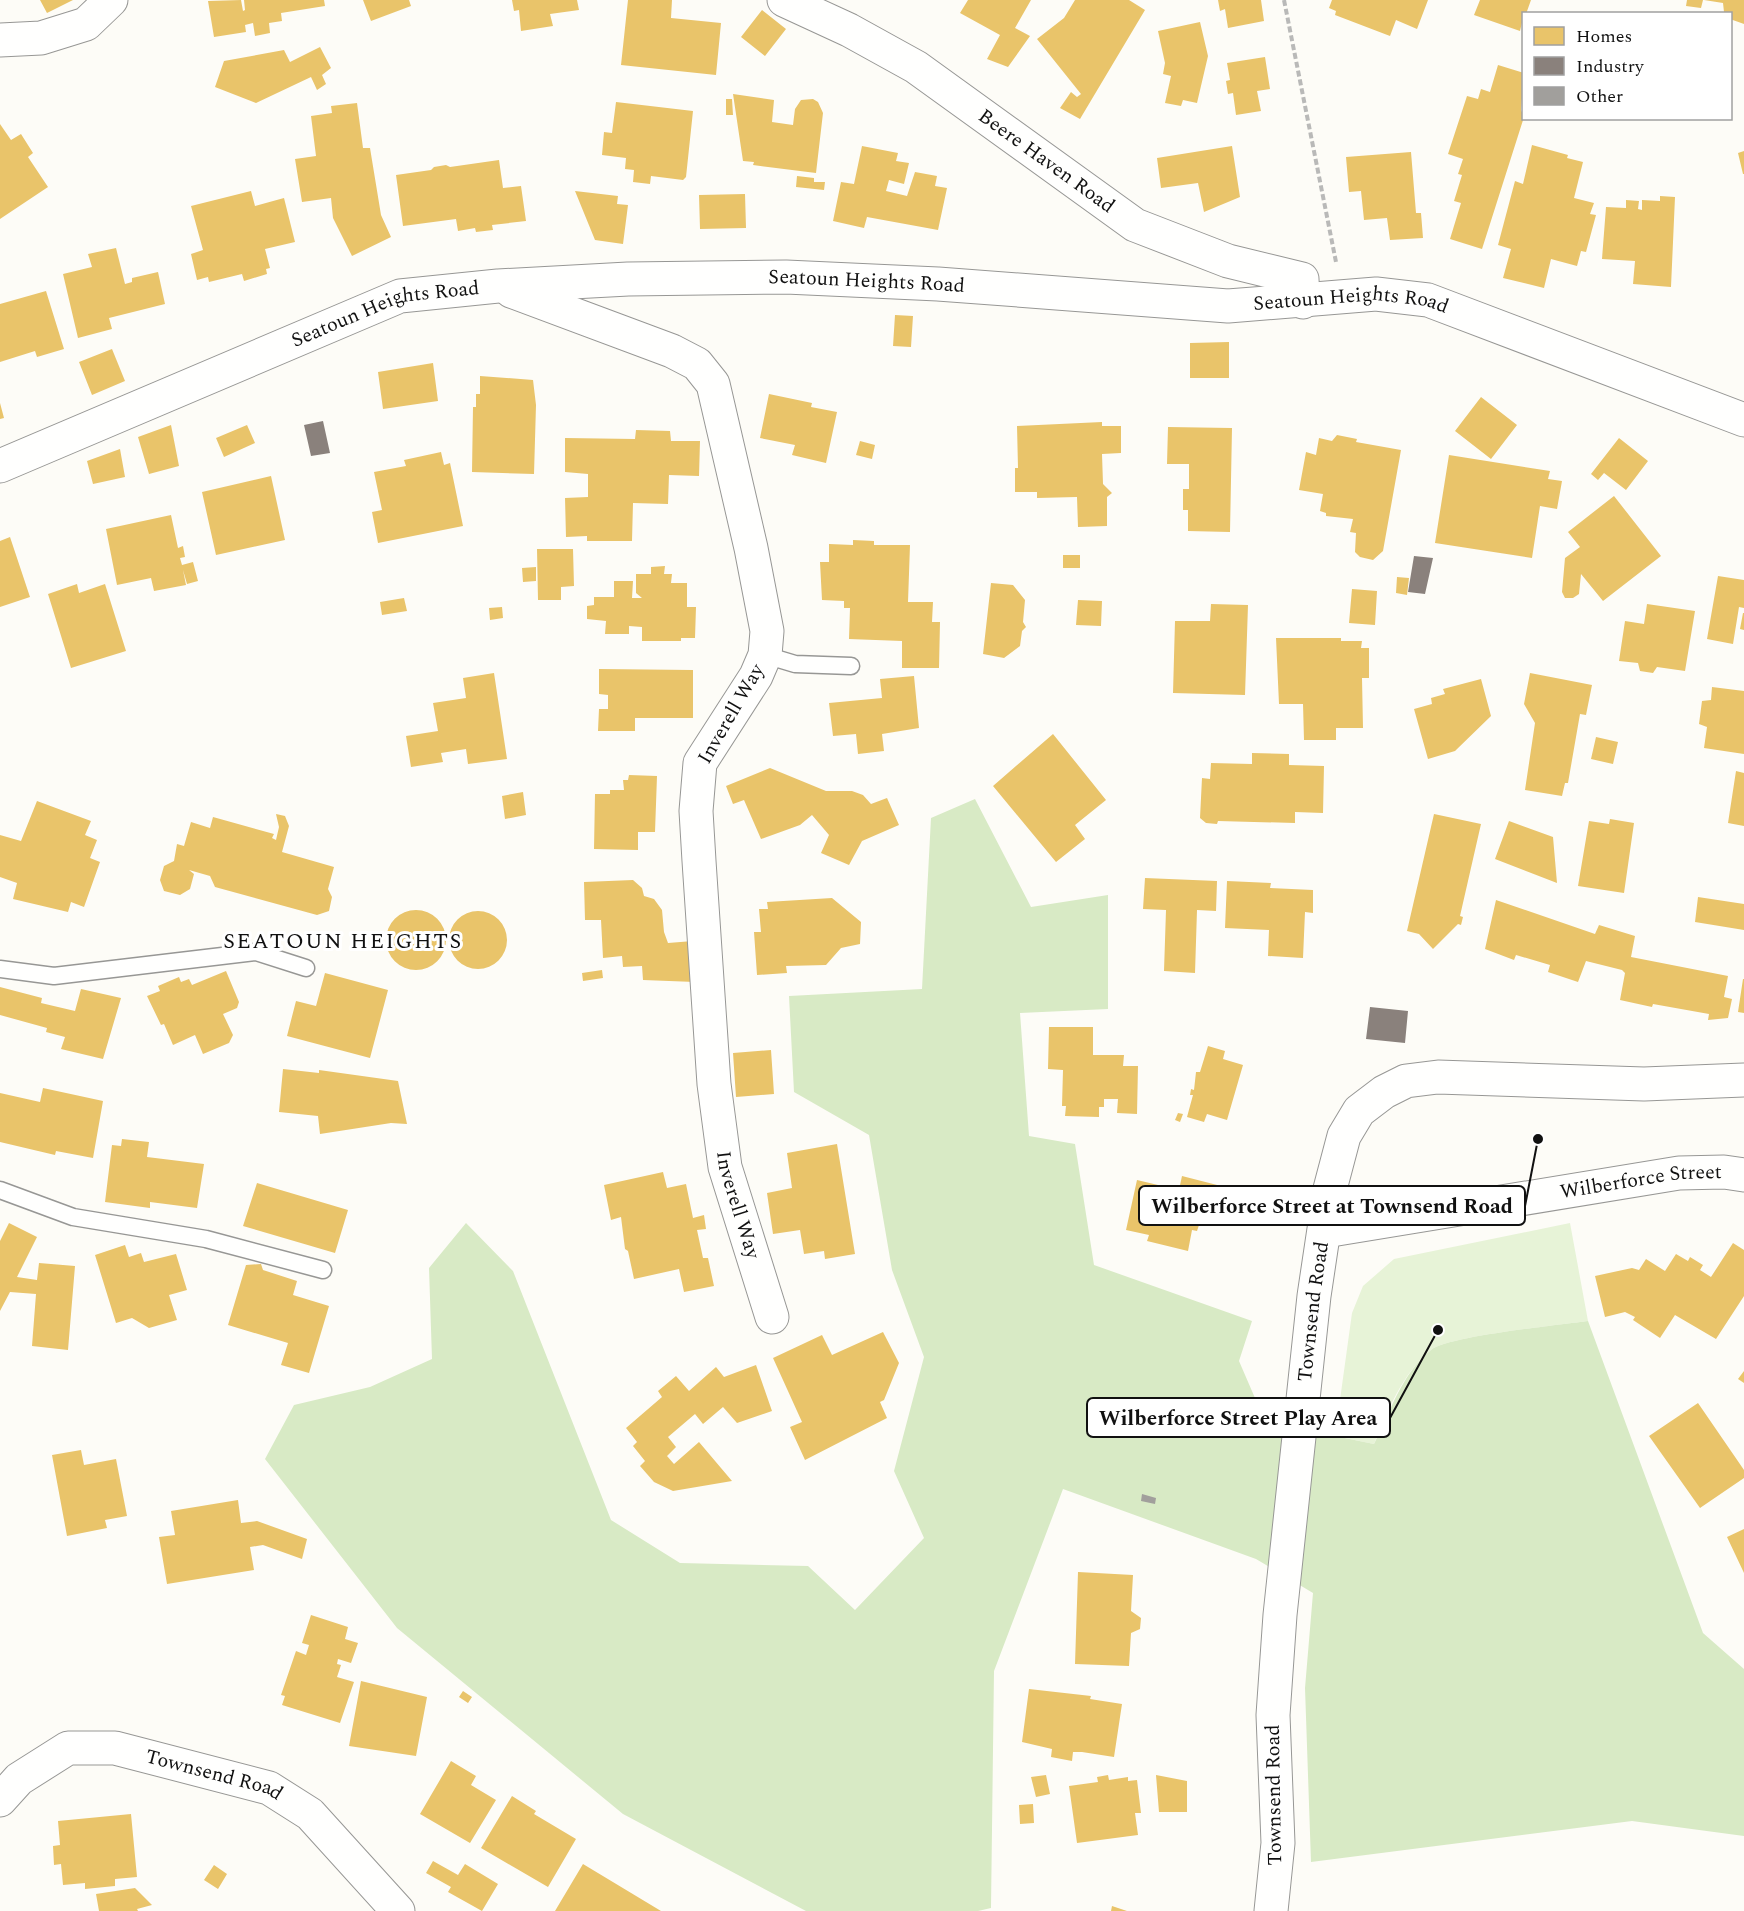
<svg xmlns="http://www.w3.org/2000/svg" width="1744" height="1911" viewBox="0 0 1744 1911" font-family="Spectral,serif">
	<rect width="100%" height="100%" fill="#fdfcf7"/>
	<!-- green -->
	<path fill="#e7f3d7" d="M1570 1223 1588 1321C1560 1325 1448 1336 1431 1350 1403 1372 1387 1412 1374 1444L1335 1436 1352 1313 1363 1286 1394 1259Z"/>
	<!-- forest -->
	<path fill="#d8eac5" d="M975 799 1031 907 1108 895V1009L1020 1013 1029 1136 1075 1144 1094 1265 1252 1321 1239 1361 1258 1405 1335 1436 1374 1444C1390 1412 1402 1373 1431 1350 1448 1336 1560 1325 1588 1321L1703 1633 1744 1669V1836L1632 1821 1311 1862 1305 1688 1313 1593 1256 1559 1063 1489 994 1671 991 1908 978 1911H806L623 1814 397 1628 265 1459 294 1405 370 1387 432 1359 429 1268 466 1223 513 1271 611 1520 680 1563 808 1566 855 1610 924 1538 894 1471 924 1357 892 1270 869 1135 794 1092 789 996 922 989 931 818Z"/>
	<!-- homes -->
	<path fill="#e9c46a" d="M40 0H73L47 13Z
		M241 0 243 11 245 10 244 0H324L325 6 281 13 282 21 269 23 270 33 255 36 253 23 245 25 246 32 214 37 208 1Z
		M363 0H409L411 6 371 21Z
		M512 0H577L579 10 550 14 553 26 521 31 519 10 514 11Z
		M628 0H672L671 18 721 23 716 75 621 65Z
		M968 0H1031L1015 28 1030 36 1008 67 987 59 1000 35 960 13Z
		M1075 0H1129L1145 10 1080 119 1060 108 1071 92 1077 97 1081 94 1037 39 1064 18Z
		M1218 0H1261L1264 21 1228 28 1225 9 1220 11Z
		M1332 0H1428L1417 29 1396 20 1390 36 1335 15 1336 11 1329 8Z
		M1480 0H1531L1526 14H1524L1520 31 1474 15Z
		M1687 0H1703L1701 8 1686 6Z
		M1704 0H1744V24L1730 19V14L1724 12 1723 3Z
		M762 10 786 29 765 56 741 37Z
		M1200 22 1208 56 1197 103 1183 100 1181 106 1165 103 1171 76 1163 74 1165 63 1158 31Z
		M320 47 331 68 322 75 326 84 317 90 311 77 256 103 215 87 224 61 284 50 290 62Z
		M1265 57 1270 89 1257 91 1261 111 1236 115 1233 93 1228 94 1226 81 1230 80 1227 63Z
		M1498 65 1524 73 1521 110 1524 117 1482 249 1450 239 1461 203 1454 201 1462 175 1458 174 1463 159 1448 154 1467 96 1478 99 1481 89 1490 92Z
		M733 94 774 100 772 122 793 125 795 109 801 100 813 99 818 102 823 113 816 173 753 165 754 162 743 161Z
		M726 99H732L733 115H726Z
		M616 102 693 111 686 177 683 180 651 176 650 184 633 182 634 170 625 169 626 158 602 155 604 132 612 133Z
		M357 103 363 148H370L381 215 391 237 352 256 333 218 331 198 302 202 295 159 316 156 311 116 332 113 331 106Z
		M0 124 11 140 21 134 33 153 28 157 48 187 0 219Z
		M1532 145 1568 155 1567 158 1583 162 1574 198 1594 203 1590 214 1596 215 1586 252 1581 251 1577 266 1551 259 1544 288 1503 278 1511 249 1498 245 1515 181 1523 184Z
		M862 146 898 153 896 161 909 163 904 184 889 180 886 191 907 196 915 172 937 176 935 186 947 188 938 230 867 217 864 228 833 221 841 182 854 184Z
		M1232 146 1240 197 1204 212 1198 183 1161 188 1157 158Z
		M1744 151V174H1743L1738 153Z
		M1411 152 1416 213H1421L1423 238 1390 240 1387 218 1364 220 1361 191 1349 192 1346 157Z
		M499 160 503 188 521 186 526 221 492 225 493 230 476 232 475 228 458 231 456 219 403 226 396 175 431 170 434 167 446 165 450 167Z
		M797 176 814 178V182H825L824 190 796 187Z
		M251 191 255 206 284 198 295 242 265 249 270 268 266 269 267 274 244 281 242 274 209 282 208 277 197 280 191 254 203 250 191 206Z
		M575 191 618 196 617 204 628 205 623 244 595 240Z
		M745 194 746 228 700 229 699 195Z
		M1660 196 1675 197 1671 287 1633 284 1635 261 1602 259 1606 207 1626 208V200L1639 201 1638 209 1642 210V200L1660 201Z
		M116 248 125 284 132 282V278L158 272 165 304 109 318 112 329 78 338 63 274 92 267 88 254Z
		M46 291 64 349 37 357 35 351 0 362V304Z
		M895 315 913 316 911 347 893 346Z
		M1229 342V378H1190V343Z
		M112 349 125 381 92 395 79 362Z
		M433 363 438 401 383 409 378 372Z
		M480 376 533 380 536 405 534 474 472 472 473 407H476V394H480Z
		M769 394 812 403 811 407 837 412 826 463 792 455 795 445 760 438Z
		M1481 397 1517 425 1491 459 1455 431Z
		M0 403 4 418 0 419Z
		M1102 422V426H1121V453L1102 454 1103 484 1112 493 1107 497V526L1078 527 1077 497 1037 498V492H1015V468H1018L1017 426Z
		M171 425 179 466 149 474 138 437Z
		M247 425 255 443 224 457 216 438Z
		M1168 427 1232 428 1230 532 1188 531V510H1183V489H1189V464H1167Z
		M636 430 670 431 671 441H700L699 476 669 475 668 504 633 503 632 541H587V536L566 537 565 498 588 497V474L565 472V438L635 439Z
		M1337 435 1357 439 1356 442 1401 450 1383 551 1373 560 1360 557 1355 552 1356 533 1350 532 1353 519 1326 516V513L1320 511 1323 494 1299 490 1306 452 1316 455 1319 438 1332 441Z
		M1619 438 1648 461 1626 490 1604 473 1598 480 1591 474Z
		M860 441 875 445 872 459 856 455Z
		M120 449 125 477 93 484 87 461Z
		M441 452 444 465 450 463 463 526 378 543 372 512 382 510 374 472 406 466 404 460Z
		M1449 455 1550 471 1548 479 1562 481 1557 509 1540 506 1532 558 1435 543Z
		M271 476 285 540 216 555 202 492Z
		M1614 496 1661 556 1603 601 1581 574 1579 594 1573 598H1565L1562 592 1565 558 1580 547 1568 532Z
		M171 515 178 548 183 546 185 557 180 558 182 565 193 562 198 581 187 584 183 570 186 585 154 591 151 578 117 585 106 529Z
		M10 537 30 597 0 607V541Z
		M853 540 874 541V545H910L908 602H933L932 622H940L939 668H902V641L849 639 850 608H844V601L822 600 820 562H829V544L853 545Z
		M537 549H573L574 586 561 587V600H538Z
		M1063 555H1080V568H1063Z
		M665 566 664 574H672L671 583H687V607H696L695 638H681V641H642V627L629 626V634H605L606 621 587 619V606L594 605V597H614V581H633L632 598H642L636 593V574H651V567Z
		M536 567V581L523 582 522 568Z
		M1718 576 1744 580V608L1739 607 1733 644 1707 639Z
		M1397 577 1409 578 1407 595 1396 593Z
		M991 583 1013 585 1025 600 1023 622 1026 627 1022 631 1020 646 1004 658 983 654Z
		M77 584 79 593 105 584 126 651 71 668 48 594Z
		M1352 589 1377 591 1375 625 1349 623Z
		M404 598 407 611 382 615 380 602Z
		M1078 600 1102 601 1101 626 1076 625Z
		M1211 604 1248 605 1245 695 1173 693 1175 621H1210Z
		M1647 604 1695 611 1685 671 1657 667 1653 673 1640 671 1638 663 1619 661 1625 621 1644 624Z
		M502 607 503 618 490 620 489 608Z
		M1743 613H1744V630L1740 629Z
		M1276 638H1341V641H1362L1361 648H1369V678H1362L1363 728H1336V740H1304L1303 704H1279Z
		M599 669 693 670V718H635V731H598L599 709H608V695L599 694Z
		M494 673 507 759 468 764 466 749 441 753 443 762 411 767 406 736 438 731 433 703 466 698 463 678Z
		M1530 673 1592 685 1586 715 1580 714 1568 783H1565L1562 796 1525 790 1535 723 1524 704Z
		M914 676 919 728 882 734 884 751 858 754 856 734 833 736 829 703 882 698 880 679Z
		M1481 679 1491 716 1455 751 1428 759 1414 709 1432 704 1431 698 1445 694 1443 689Z
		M1712 687 1744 691V754L1704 748 1707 727 1699 724 1702 701 1711 700Z
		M1053 734 1106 800 1075 825 1085 839 1056 862 993 786Z
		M1596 737 1618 742 1613 764 1591 759Z
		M1252 753 1289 754V765L1324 766 1323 813 1295 812V823L1218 821 1217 824 1206 823 1200 818 1202 778 1210 779 1211 763 1252 764Z
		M770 768 826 791H852L863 795 871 804 887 798 899 825 862 841 849 865 821 853 829 835 812 815 800 825 761 839 744 800 733 804 726 786Z
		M1736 771 1744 773V826L1728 823Z
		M629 775 657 776 655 832H638V850L594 849 595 794H610V790H624L623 780H628Z
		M523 792 526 815 505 819 502 796Z
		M37 801 91 821 85 835 97 840 90 858 100 862 84 907 71 902 68 912 13 899 17 883 0 877V835L21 841Z
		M276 814 285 816 289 826 282 852 334 867 328 889 332 897 329 911 317 915 215 887 210 876 189 870 194 874 190 889 180 895 164 891 160 880 164 866 174 861 177 844 184 846 191 822 210 828 213 817 274 834 272 838 276 840 279 827Z
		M1434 814 1481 824 1460 916 1463 917 1461 925 1458 924 1433 949 1419 934 1407 931Z
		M1610 819 1634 823 1624 893 1578 886 1589 821 1609 824Z
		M1509 821 1553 837 1557 883 1495 859Z
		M1145 878 1217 881 1216 911 1197 910 1195 973 1164 971 1166 910 1143 909Z
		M633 880 642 888 644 896 654 899 662 910 664 932 668 943 693 941 695 982 643 980 642 966 623 967 622 956 603 958 601 920H585L584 882Z
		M1227 881 1271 883 1270 888 1313 890V913L1305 912 1303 958 1268 956 1269 930 1225 928Z
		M1698 897 1744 904V930L1695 922Z
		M832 898 861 922 860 944 841 948 826 965 786 966 787 973 757 975 754 932H761L759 909H768L767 902Z
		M1496 900 1595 934 1599 925 1635 936 1631 957 1728 976 1724 997 1732 999 1728 1018 1708 1020 1709 1014 1653 1004 1652 1007 1620 1000 1625 973 1622 970 1586 961 1578 982 1548 972 1550 965 1516 955 1514 960 1485 949Z
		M386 940a30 30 0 1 1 60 0a30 30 0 1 1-60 0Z
		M449 940a29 29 0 1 1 58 0a29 29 0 1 1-58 0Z
		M602 970 603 978 583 981 582 973Z
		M226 971 239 1002 237 1008 223 1014 233 1035 229 1043 203 1054 195 1035 173 1045 164 1024 161 1025 147 996 160 991 158 986 179 977 181 982 189 979 192 985Z
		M325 973 388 990 370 1058 287 1036 296 1001 316 1006Z
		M1743 979H1744V1013L1738 1012Z
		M0 987 42 998 41 1003 75 1011 81 989 121 998 103 1059 61 1049 65 1037 46 1032 47 1028 0 1015Z
		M1049 1027H1093V1055H1124L1123 1066H1138L1137 1114 1117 1113 1118 1099H1104V1107H1099V1117L1065 1116 1066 1106H1062L1063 1070 1048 1069Z
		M1208 1046 1225 1051 1223 1059 1243 1065 1227 1120 1207 1114 1204 1122 1187 1117 1193 1095H1190L1191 1089 1194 1090 1196 1072H1200Z
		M771 1050 774 1094 736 1097 733 1053Z
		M283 1069 319 1073V1070L398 1081 407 1124 391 1123 320 1134 318 1116 279 1112Z
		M43 1088 103 1101 93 1158 56 1151 55 1155 0 1142V1093L40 1102Z
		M1178 1113 1183 1114 1180 1122 1175 1120Z
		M122 1139 149 1142 147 1157 204 1164 197 1208 150 1202V1208L105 1202 112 1145 121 1146Z
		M837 1144 855 1254 825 1259 824 1251 804 1254 800 1230 773 1234 767 1193 792 1188 787 1153Z
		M663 1172 667 1188 686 1184 693 1218 704 1215 706 1229 697 1230 703 1258H708L714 1286 684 1292 679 1269 634 1279 628 1251 625 1249 621 1217 611 1220 604 1185Z
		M1182 1176 1221 1186 1212 1225 1200 1222 1197 1231 1192 1230 1188 1251 1147 1241 1149 1235 1126 1230 1137 1180 1179 1190Z
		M257 1183 348 1210 335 1253 243 1226Z
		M9 1223 37 1237 17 1277 37 1280 39 1263 75 1266 68 1350 32 1346 36 1294 10 1292 0 1311V1241Z
		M1733 1243 1744 1250V1296L1716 1339 1675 1315 1660 1338 1633 1320 1635 1317 1625 1312 1605 1317 1595 1276 1632 1268 1639 1270 1646 1259 1665 1271 1676 1254 1688 1261 1690 1257 1703 1265 1700 1270 1711 1277Z
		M125 1245 129 1257 141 1253 144 1262 176 1254 187 1290 169 1295 177 1320 149 1328 132 1318 116 1323 95 1255Z
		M261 1264 263 1270 297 1281 293 1295 329 1306 309 1373 281 1365 288 1343 228 1325 246 1265Z
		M883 1332 899 1363 884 1400 880 1402 887 1418 805 1460 790 1427 802 1422 773 1358 822 1335 832 1355Z
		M756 1365 772 1411 737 1423 723 1407 703 1424 695 1414 668 1437 676 1447 667 1456 674 1464 699 1442 732 1481 673 1491 654 1482 640 1466 645 1461 633 1446 637 1442 626 1428 662 1397 658 1391 676 1376 689 1391 716 1367 724 1377Z
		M1744 1371V1383L1738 1379Z
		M1698 1403 1744 1470V1478L1700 1508 1649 1436Z
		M81 1450 84 1465 116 1459 127 1516 105 1520 107 1528 67 1536 52 1455Z
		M238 1500 241 1523 257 1521 307 1539 302 1559 263 1545 250 1547 254 1570 167 1584 159 1537 175 1535 171 1511Z
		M1744 1529V1573L1727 1537Z
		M1078 1572 1133 1575 1131 1611 1141 1618 1140 1629 1131 1633 1129 1666 1075 1664Z
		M311 1615 348 1627 345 1639 358 1643 351 1663 338 1659 337 1664 341 1665 337 1677 354 1682 340 1723 282 1705 285 1696 281 1695 296 1651 306 1655 309 1645 302 1643Z
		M361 1681 427 1697 416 1756 349 1746Z
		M1029 1689 1091 1696 1090 1699 1122 1704 1114 1757 1082 1752H1073L1072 1761 1051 1757 1052 1749 1022 1742Z
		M463 1691 472 1697 468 1703 459 1697Z
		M451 1761 476 1776 471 1785 496 1800 470 1843 420 1814Z
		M1046 1775 1050 1794 1036 1797 1031 1777Z
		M1108 1775 1109 1780 1128 1777V1781L1137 1780 1141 1813H1135L1138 1835 1077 1843 1069 1786 1098 1782 1097 1777Z
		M1156 1775 1187 1781V1812H1159Z
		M512 1796 536 1811 534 1814 576 1839 548 1887 481 1848Z
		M1033 1804 1034 1823 1020 1824 1019 1805Z
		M131 1814 137 1877 115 1879V1886L85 1889V1883L63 1885 61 1864 54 1865 53 1846 60 1845 58 1821Z
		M433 1861 458 1875 465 1864 498 1884 482 1911 448 1892 451 1887 426 1873Z
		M583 1864 661 1911H555Z
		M214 1865 227 1874 218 1889 204 1880Z
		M135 1888 152 1905 137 1909 138 1911H99L96 1894Z
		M1112 1906 1127 1911H1111Z"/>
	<!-- industry -->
	<path fill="#8a817c" d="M323 421 330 453 311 456 304 425Z
		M1414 556 1433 558 1425 594 1408 592Z
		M1370 1007 1408 1011 1405 1043 1366 1039Z"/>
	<!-- building -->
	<path fill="#a19f9c" d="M1142 1494 1156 1498 1155 1504 1141 1501Z"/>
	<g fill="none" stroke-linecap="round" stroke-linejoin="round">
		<defs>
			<path id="lane" d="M765 655 795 664 851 666
				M0 969 54 976 256 952 306 968
				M0 1190 73 1217 206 1239 323 1270"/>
			<g id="street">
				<path id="s1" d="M784 0 849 30 916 67 1135 225 1228 261 1302 279 1303 302"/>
				<path d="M0 40 41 38 86 24 111 0"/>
				<path id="s2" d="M511 291 672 351 697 364 713 384 751 548 767 631 765 655 756 676 700 763 696 811 699 861 714 1084 725 1167 772 1317"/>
				<path id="s3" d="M0 466 400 296 498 286 628 279 786 277 938 284 1228 306 1376 294 1428 300 1744 420"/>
				<path id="s4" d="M1325 1231 1679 1173 1724 1172 1744 1175"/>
				<path id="s5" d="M0 1800 19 1779 68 1748H115L269 1788 310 1814 398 1911"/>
				<path id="s6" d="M1271 1911 1278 1843 1273 1715 1280 1615 1314 1296 1330 1189 1344 1136 1359 1111 1384 1092 1406 1081 1438 1077 1644 1084 1744 1080"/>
			</g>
		</defs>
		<!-- lane casing -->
		<use href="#lane" stroke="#979795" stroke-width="19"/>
		<!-- street casing -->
		<use href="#street" stroke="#979795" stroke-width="35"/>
		<!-- path -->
		<path stroke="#b9b9b8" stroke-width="4" stroke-dasharray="6 3" stroke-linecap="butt" d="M1284 0 1336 262"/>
		<!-- lane -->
		<use href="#lane" stroke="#fffffe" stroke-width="16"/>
		<!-- street -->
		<use href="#street" stroke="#fffffe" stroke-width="33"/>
	</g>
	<g text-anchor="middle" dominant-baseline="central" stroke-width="6" stroke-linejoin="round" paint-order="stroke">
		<!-- street labels -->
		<g font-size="20" fill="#111" stroke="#fff">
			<text stroke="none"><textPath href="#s1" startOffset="309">Beere Haven Road</textPath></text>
			<text stroke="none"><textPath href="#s3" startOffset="902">Seatoun Heights Road</textPath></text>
			<text stroke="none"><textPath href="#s3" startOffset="1388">Seatoun Heights Road</textPath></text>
			<text stroke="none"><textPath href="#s3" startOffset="416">Seatoun Heights Road</textPath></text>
			<text transform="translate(731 714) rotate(-60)">Inverell Way</text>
			<text stroke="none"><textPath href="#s4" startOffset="320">Wilberforce Street</textPath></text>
			<text stroke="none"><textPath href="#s2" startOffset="1074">Inverell Way</textPath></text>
			<text stroke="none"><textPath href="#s6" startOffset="602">Townsend Road</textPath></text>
			<text stroke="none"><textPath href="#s5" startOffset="236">Townsend Road</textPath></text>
			<text transform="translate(1274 1795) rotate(-91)">Townsend Road</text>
		</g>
		<!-- quarter labels -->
		<g font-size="22" letter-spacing="1.5" fill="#111" stroke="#fff">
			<text x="343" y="941">SEATOUN HEIGHTS</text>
		</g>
	</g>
	<!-- callouts -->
	<path fill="none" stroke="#111" stroke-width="2" d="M1538 1139L1525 1206M1438 1330L1390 1418"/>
	<g fill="#111" stroke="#fff" stroke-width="2">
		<circle cx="1538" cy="1139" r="6"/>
		<circle cx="1438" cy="1330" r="6"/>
	</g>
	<g fill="#fff" stroke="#111" stroke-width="2">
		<rect x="1139" y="1186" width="386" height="39" rx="6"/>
		<rect x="1087" y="1398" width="303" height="39" rx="6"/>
	</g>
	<g font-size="21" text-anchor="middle" font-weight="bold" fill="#111">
		<text x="1332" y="1213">Wilberforce Street at Townsend Road</text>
		<text x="1238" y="1425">Wilberforce Street Play Area</text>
	</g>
	<!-- legend -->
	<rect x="1522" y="12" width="210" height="108" fill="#ffffff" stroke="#a0a0a0" stroke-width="1.5"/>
	<rect x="1534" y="27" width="30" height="18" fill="#e9c46a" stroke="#a0a0a0" stroke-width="1.5"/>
	<text x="1576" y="42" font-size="18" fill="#111111">Homes</text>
	<rect x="1534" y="57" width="30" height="18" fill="#8a817c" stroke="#a0a0a0" stroke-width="1.5"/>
	<text x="1576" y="72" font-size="18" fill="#111111">Industry</text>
	<rect x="1534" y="87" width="30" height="18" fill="#a19f9c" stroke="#a0a0a0" stroke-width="1.5"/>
	<text x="1576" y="102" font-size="18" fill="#111111">Other</text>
</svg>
